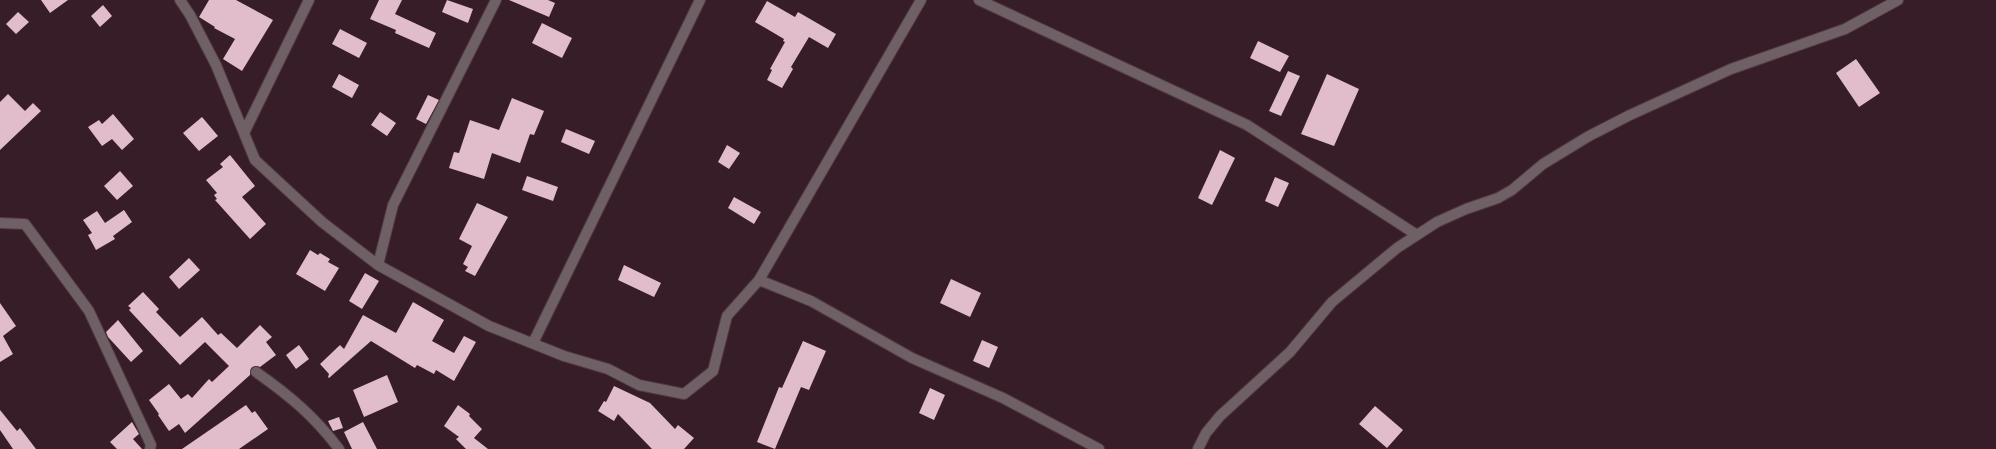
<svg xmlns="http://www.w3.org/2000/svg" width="1996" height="449" viewBox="0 0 1996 449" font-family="'Noto Sans',sans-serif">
	<rect width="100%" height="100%" fill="#371d28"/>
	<!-- building -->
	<path fill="#e1bcca" d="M41 0H68L50 13Z
		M209 0H236L273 20 242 71 223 59 235 39 214 28 215 27 199 17Z
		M379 0H402L395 14 436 33 429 48 395 33 396 30 370 19Z
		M447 0 473 9 468 23 442 12Z
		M509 0H548L555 3 549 17Z
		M767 1 795 17 798 12 836 34 828 48 809 37 791 67 793 69 782 88 767 80 772 70 770 69 785 42 783 41 784 39 755 22Z
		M103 5 112 16 100 27 91 16Z
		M18 12 29 22 16 34 6 24Z
		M542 23 572 38 562 58 532 43Z
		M340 29 367 43 359 58 332 44Z
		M1258 41 1289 56 1280 72 1250 58Z
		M1856 59 1880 93 1859 107 1836 73Z
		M1288 71 1300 76 1281 116 1269 111Z
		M339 74 359 85 352 98 332 87Z
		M1327 74 1359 89 1334 146 1301 134Z
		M8 94 25 111 33 103 41 111 0 150V102Z
		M428 95 439 100 426 124 416 119Z
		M512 98 544 111 534 135 530 134 520 163 492 153 484 179 449 168 454 152 459 153 470 120 499 130Z
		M380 112 396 123 387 136 371 125Z
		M113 114 134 139 122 150 112 139 102 146 88 127 99 120 102 124Z
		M202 117 218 136 199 151 183 133Z
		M566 129 595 141 589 154 561 142Z
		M727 145 740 153 729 169 718 162Z
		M1220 150 1235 158 1212 205 1198 198Z
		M230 155 255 186 242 197 266 224 250 239 215 200 217 199 214 195 217 193 206 180 223 167 220 164Z
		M120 171 133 186 117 200 104 186Z
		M527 176 558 187 553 201 522 190Z
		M1275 177 1289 183 1278 207 1265 201Z
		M734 197 761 212 754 224 728 208Z
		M477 203 508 217 475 276 465 271 468 267 463 264 472 246 459 239Z
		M124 210 132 222 113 236 115 239 96 250 88 235 92 233 83 220 97 211 105 223Z
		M310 250 318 255 320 253 330 259 328 262 339 268 325 291 296 274Z
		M189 258 200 270 179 289 169 277Z
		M624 265 661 283 654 297 618 280Z
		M365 273 379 281 362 309 349 301Z
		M951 279 981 293 970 317 940 303Z
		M143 292 159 309 156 312 180 337 202 317 218 335 221 333 237 348 260 325 272 337 266 342 276 355 260 367 256 366 251 368 250 375 185 433 179 424 169 431 158 415 159 414 149 400 169 384 181 399 188 394 192 398 209 379 212 382 229 366 205 342 180 365 129 310 131 308 128 306Z
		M413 302 444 320 432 341 454 353 464 336 476 342 454 381 436 370 434 374 417 365 415 368 371 341 329 378 328 377 329 374 320 364 340 345 344 349 363 315 396 333Z
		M0 303 16 326 3 336 13 354 0 362Z
		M118 320 143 351 131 362 108 337 106 332Z
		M982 340 998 347 989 368 973 361Z
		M803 341 826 351 809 390 801 387 775 449 757 442 779 387 782 388Z
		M299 345 309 359 296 369 286 355Z
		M387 375 398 402 364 417 353 390Z
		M614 386 650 403 675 429 678 425 694 438 684 449H652L618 414 614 421 598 411 604 401 606 402Z
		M930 388 945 395 934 420 919 413Z
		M246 405 252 413 255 411 268 429 239 449H182Z
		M458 405 470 414 469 416 482 429 474 438 488 449H466L456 439 459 437 444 426Z
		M1375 406 1403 430 1387 448 1359 424Z
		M0 410 17 431 20 428 36 449H13L0 430Z
		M339 417 343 428 333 431 328 421Z
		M132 422 139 434 133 439 142 449H117L110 442Z
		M363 422 377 449H352L344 432Z"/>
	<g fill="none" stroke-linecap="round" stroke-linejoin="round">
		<defs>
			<path id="minor" d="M180 0 190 15 216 65 255 160 322 222 378 265 489 326 564 356 608 369 639 385 684 394 713 371 727 316 759 280 811 301 912 358 1003 398 1099 449
				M979 0 1247 125 1417 235
				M244 133 309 0
				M0 223 25 224 89 311 151 445 150 449
				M378 265 393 205 496 0
				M759 280 921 0
				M533 343 700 0
				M256 372C289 395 315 417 339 449
				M1198 449 1206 433 1220 416 1290 352 1332 302 1397 248 1437 222 1466 209 1498 198 1512 190 1543 164 1589 136 1630 115 1731 69 1845 29 1898 0"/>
		</defs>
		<!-- minor casing -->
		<use href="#minor" stroke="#513843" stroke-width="12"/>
		<!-- minor -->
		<use href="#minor" stroke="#6f6066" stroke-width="10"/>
	</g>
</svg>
